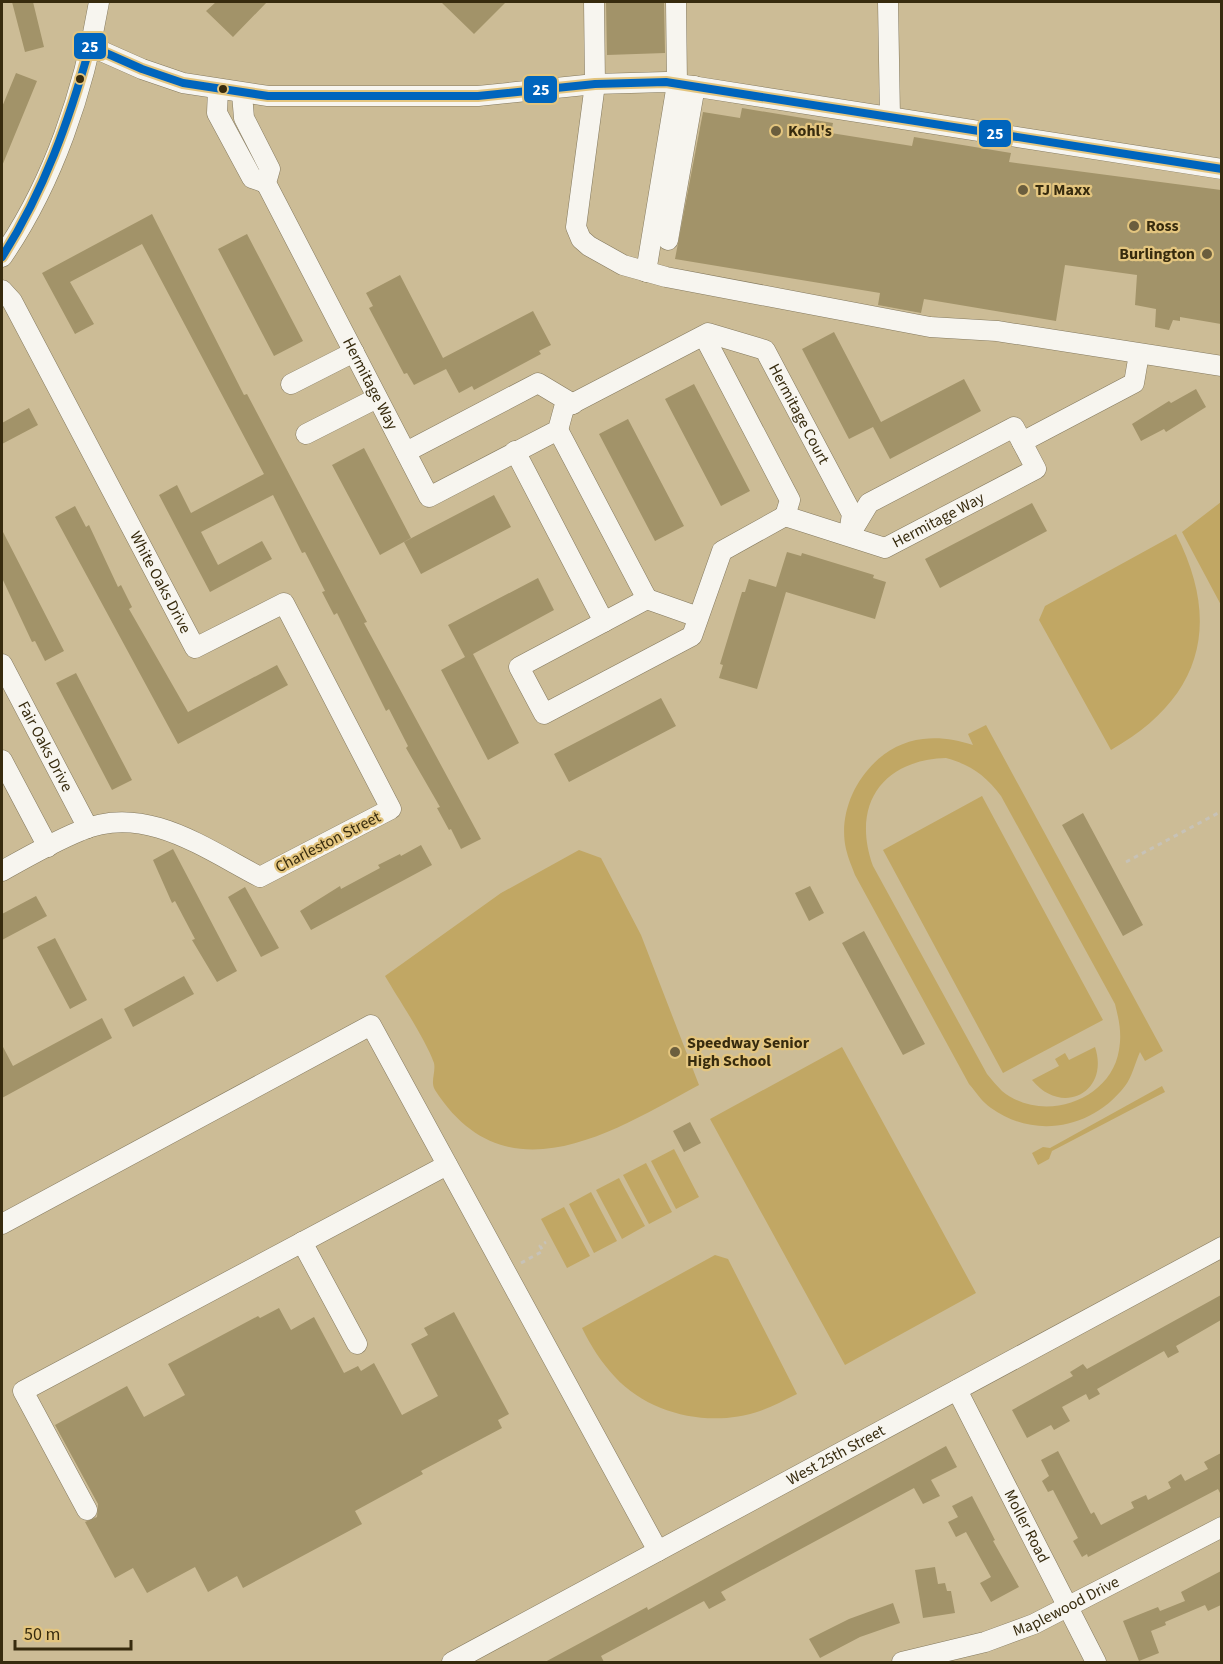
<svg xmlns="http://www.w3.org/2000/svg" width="1223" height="1664" viewBox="0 0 1223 1664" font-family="'Source Sans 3',sans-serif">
	<rect width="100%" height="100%" fill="#ccbc96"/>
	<!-- green -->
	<path fill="#c1a764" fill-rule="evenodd" d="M1221 502V605L1182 532Z
		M1176 534C1223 626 1200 700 1111 750L1039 620 1045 606Z
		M986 725 1163 1051 1145 1061 1140 1052C1135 1063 1132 1077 1125 1086 1093 1128 1035 1140 991 1108 982 1102 976 1092 969 1084L855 875C852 867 848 858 846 849 835 801 873 744 923 739 941 737 956 740 973 745L968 734ZM946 758C971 765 985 775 1001 796L1115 1004C1119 1020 1122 1033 1119 1050 1111 1101 1042 1124 1002 1091 997 1086 992 1080 987 1074L873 866C851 805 882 760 946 758Z
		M982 796 1103 1020 1003 1073 883 850Z
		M579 850 601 858 641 935 699 1085C614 1131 506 1201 435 1090 430 1082 436 1072 434 1063 425 1038 399 1000 385 976L501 893Z
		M842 1047 976 1293 845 1365 710 1119Z
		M1095 1047C1110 1092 1062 1117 1032 1080L1059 1066 1055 1059 1065 1053 1069 1060Z
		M1162 1086 1165 1092 1052 1151 1049 1159 1038 1165 1032 1153 1043 1147 1050 1148Z
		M674 1149 699 1197 676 1209 651 1161Z
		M646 1163 672 1212 649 1224 623 1175Z
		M619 1178 645 1226 622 1239 596 1190Z
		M591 1192 617 1241 594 1253 569 1204Z
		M564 1207 590 1256 567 1268 541 1219Z
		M715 1255 728 1259 797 1394C785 1400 772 1407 760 1411 711 1428 650 1415 615 1377 601 1362 591 1346 582 1328Z"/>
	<!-- building -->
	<path fill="#a29369" d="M12 2H33L44 47 25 52Z
		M216 2H267L233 37 206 11Z
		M441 2H506L474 34Z
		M606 2H664L665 53 607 55Z
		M16 73 37 81 2 166V107Z
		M742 108 833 123 831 133 912 146 914 137 1011 153 1009 162 1221 190V324L1180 317V321L1173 320 1169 330 1155 327 1156 309 1135 305 1137 275 1065 265 1056 321 924 299 921 313 878 305 880 293 675 259 703 112 740 118Z
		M152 214 244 395 247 394 367 622 364 623 481 839 461 849 451 829 449 830 437 808 440 807 406 748 408 746 389 709 386 711 337 613 334 615 322 592 325 591 305 552 302 553 273 495 201 532 218 565 262 541 272 559 210 592 191 556 159 495 177 485 191 513 264 474 142 244 70 282 94 324 75 334 42 273Z
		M247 234 303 341 274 356 218 249Z
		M400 275 443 358 533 311 551 345 539 351 541 354 474 390 472 386 459 393 446 369 414 385 407 373 404 374 369 308 373 306 366 293Z
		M834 332 881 422 964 379 981 411 890 459 873 427 849 439 802 349Z
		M694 384 750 491 721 506 665 399Z
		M1196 389 1206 407 1166 432 1164 429 1141 441 1132 424 1169 401 1171 403Z
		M29 408 38 425 2 444V423Z
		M628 419 684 526 655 541 599 434Z
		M364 448 411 538 380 555 332 465Z
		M494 495 511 527 421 574 404 542Z
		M1032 503 1047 531 940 588 925 559Z
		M75 506 86 527 89 525 118 587 121 585 132 607 129 609 188 712 277 665 288 685 178 744 55 517Z
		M2 530 64 651 45 661 35 641 32 642 2 578Z
		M787 552 801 556 802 553 874 575 873 578 886 582 875 619 786 592 757 689 719 678 723 665 720 664 742 592H745L749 579 776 587Z
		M538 578 554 610 473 654 519 743 488 760 441 670 465 657 448 625Z
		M76 673 132 780 112 790 56 683Z
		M661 698 676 726 569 782 554 754Z
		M1083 813 1143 925 1123 936 1062 825Z
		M421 845 432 865 311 930 300 911 340 886 341 889 380 868 378 865 400 854 401 856Z
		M173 849 237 971 217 982 192 940 195 939 175 901 172 903 153 860Z
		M810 886 824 913 809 921 795 893Z
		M245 887 279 948 261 957 228 897Z
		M36 896 47 916 2 940V914Z
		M864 931 925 1044 903 1055 842 943Z
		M55 938 87 1000 70 1009 37 947Z
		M184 976 194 994 133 1027 124 1009Z
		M102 1018 112 1038 2 1098V1045L13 1066Z
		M690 1122 701 1143 684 1152 673 1131Z
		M1221 1295V1320L1176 1346 1179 1352 1168 1358 1164 1351 1097 1389 1100 1394 1089 1400 1086 1394 1062 1407 1070 1421 1054 1430 1051 1425 1027 1438 1012 1410 1073 1376 1070 1372 1083 1364 1087 1369Z
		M279 1308 291 1330 314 1317 344 1373 358 1366 361 1371 374 1363 402 1415 438 1396 411 1344 428 1335 424 1328 454 1312 509 1414 498 1420 502 1428 421 1471 423 1474 355 1511 362 1524 243 1588 237 1576 208 1592 195 1567 147 1593 133 1568 115 1578 85 1522 97 1517 98 1504 55 1425 127 1386 144 1417 185 1395 168 1364 258 1316 260 1318Z
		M946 1446 957 1467 931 1480 940 1496 923 1504 914 1488 721 1592 726 1600 709 1609 704 1601 601 1656 604 1662H545L647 1607 648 1610Z
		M1058 1451 1091 1514 1094 1512 1101 1525 1134 1508 1131 1502 1146 1495 1148 1500 1171 1488 1168 1482 1181 1474 1185 1481 1208 1469 1204 1462 1221 1453V1495L1218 1489 1088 1557 1087 1554 1082 1557 1073 1541 1078 1538 1053 1490 1048 1492 1042 1481 1049 1476 1041 1460Z
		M972 1496 995 1540 993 1541 1019 1587 991 1602 980 1583 991 1577 966 1532 956 1537 948 1522 958 1517 952 1506Z
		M935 1567 938 1584 945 1583 947 1591H951L955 1613 923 1618 915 1570Z
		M1221 1571V1605L1208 1611 1205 1605 1165 1622 1166 1625 1151 1631 1159 1653 1139 1661 1123 1621 1158 1607 1160 1611 1185 1601 1181 1592Z
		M893 1603 900 1623 860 1637 820 1658 809 1639 849 1619Z"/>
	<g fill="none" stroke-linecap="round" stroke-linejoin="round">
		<defs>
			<g id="minor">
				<path d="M594 2 595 84 576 227 581 239 589 246 623 265 666 277 930 327 997 331 1222 366"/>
				<path d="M888 2 890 117"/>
				<path d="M90 46 142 69 183 83 268 96H478L595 84 666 82 1222 169"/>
				<path d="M218 90 217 113 252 178 266 183"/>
				<path id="s1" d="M242 94 244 118 270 169 266 183 429 497 558 430 564 408 708 333 765 350 852 514 849 534"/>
				<path d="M668 240 695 86"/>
				<path d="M2 257C53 183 84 91 99 2"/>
				<path d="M646 272 677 84 676 2"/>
				<path id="s2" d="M2 290 12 301 195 648 284 603 391 809 260 877C204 848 144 803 80 831 53 842 27 857 2 871"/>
				<path d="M704 336 790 500 785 516"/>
				<path d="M291 384 354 352"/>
				<path d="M558 430 647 599"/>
				<path d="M306 434 377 398"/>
				<path d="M1022 442 1134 383 1139 354"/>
				<path d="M515 451 604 622"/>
				<path d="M406 452 538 383 573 404"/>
				<path id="s3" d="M698 617 647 599 519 667 544 714 692 636 722 551 785 516 885 548 1036 469 1014 427 869 503 849 536"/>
				<path id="s4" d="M2 664 88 828"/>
				<path d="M2 760 48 847"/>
				<path d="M2 1224 371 1025 658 1551"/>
				<path d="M302 1242 357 1344"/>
				<path id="s5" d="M957 1390 1096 1662"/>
				<path d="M87 1510 23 1391 447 1165"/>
				<path id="s6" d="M452 1662 1222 1247"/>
				<path id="s7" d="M902 1662 985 1642 1034 1624 1222 1527"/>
			</g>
		</defs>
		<!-- minor casing -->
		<use href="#minor" stroke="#84795e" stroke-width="21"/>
		<!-- path -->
		<path stroke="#c7c2b7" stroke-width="3" stroke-dasharray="4.5 4.5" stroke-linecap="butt" d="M1126 862 1222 811
			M521 1263 543 1251 540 1246 546 1242"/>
		<!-- minor -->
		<use href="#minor" stroke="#f7f5ef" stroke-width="20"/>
		<defs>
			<path id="bus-1" d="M2 257C44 191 69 121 90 46L142 69 183 83 268 96H478L595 84 666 82 1222 169"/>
		</defs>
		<!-- bus-1 casing -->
		<use href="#bus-1" stroke="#e3c57f" stroke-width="12"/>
		<!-- bus-1 -->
		<use href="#bus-1" stroke="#0065bd" stroke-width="8"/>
	</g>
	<!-- markers -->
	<g fill="#372b0e" stroke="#e3c57f" stroke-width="2">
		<circle cx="80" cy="79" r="5"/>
		<circle cx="223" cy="89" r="5"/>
	</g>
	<g fill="#6b5e3e" stroke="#e3c57f" stroke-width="2">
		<circle cx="776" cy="131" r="6"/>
		<circle cx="1023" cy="190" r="6"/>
		<circle cx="1134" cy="226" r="6"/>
		<circle cx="1207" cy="254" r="6"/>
		<circle cx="675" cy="1052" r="6"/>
	</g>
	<g text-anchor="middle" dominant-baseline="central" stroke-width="4.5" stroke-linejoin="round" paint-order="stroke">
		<!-- poi labels -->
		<g font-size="16" font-weight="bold" fill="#372b0e" stroke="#e3c57f" text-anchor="start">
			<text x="788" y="131">Kohl's</text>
			<text x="1035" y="190">TJ Maxx</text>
			<text x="1146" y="226">Ross</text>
			<text x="1195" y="254" text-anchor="end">Burlington</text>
			<text x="687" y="1043">Speedway Senior<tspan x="687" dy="18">High School</tspan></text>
		</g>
		<!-- street labels -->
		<g font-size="16" fill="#372b0e" stroke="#e3c57f">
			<text stroke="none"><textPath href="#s1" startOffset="322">Hermitage Way</textPath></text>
			<text stroke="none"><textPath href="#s1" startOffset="912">Hermitage Court</textPath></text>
			<text stroke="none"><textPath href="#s3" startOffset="747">Hermitage Way</textPath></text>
			<text stroke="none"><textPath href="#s2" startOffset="333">White Oaks Drive</textPath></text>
			<text stroke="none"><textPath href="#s4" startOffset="93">Fair Oaks Drive</textPath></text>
			<text transform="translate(328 842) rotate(-27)">Charleston Street</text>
			<text stroke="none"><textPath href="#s6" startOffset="436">West 25th Street</textPath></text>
			<text stroke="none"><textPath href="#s5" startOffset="153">Moller Road</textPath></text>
			<text stroke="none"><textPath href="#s7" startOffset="174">Maplewood Drive</textPath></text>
		</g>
	</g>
	<g stroke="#e3c57f" stroke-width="2">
		<rect x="73" y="32" width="34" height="28" rx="6" fill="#0065bd"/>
		<rect x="523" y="75" width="35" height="29" rx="6" fill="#0065bd"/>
		<rect x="978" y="119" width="34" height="29" rx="6" fill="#0065bd"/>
	</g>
	<g font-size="16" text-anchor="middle" font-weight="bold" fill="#fff">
		<text x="90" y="52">25</text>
		<text x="541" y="95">25</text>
		<text x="995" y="139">25</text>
	</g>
	<!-- border -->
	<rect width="1223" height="1664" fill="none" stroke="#372b0e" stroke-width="6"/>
	<!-- scale -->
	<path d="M15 1640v9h116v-9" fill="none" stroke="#372b0e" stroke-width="3"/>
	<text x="24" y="1640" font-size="18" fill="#372b0e" stroke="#e3c57f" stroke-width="4.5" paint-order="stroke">50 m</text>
</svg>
